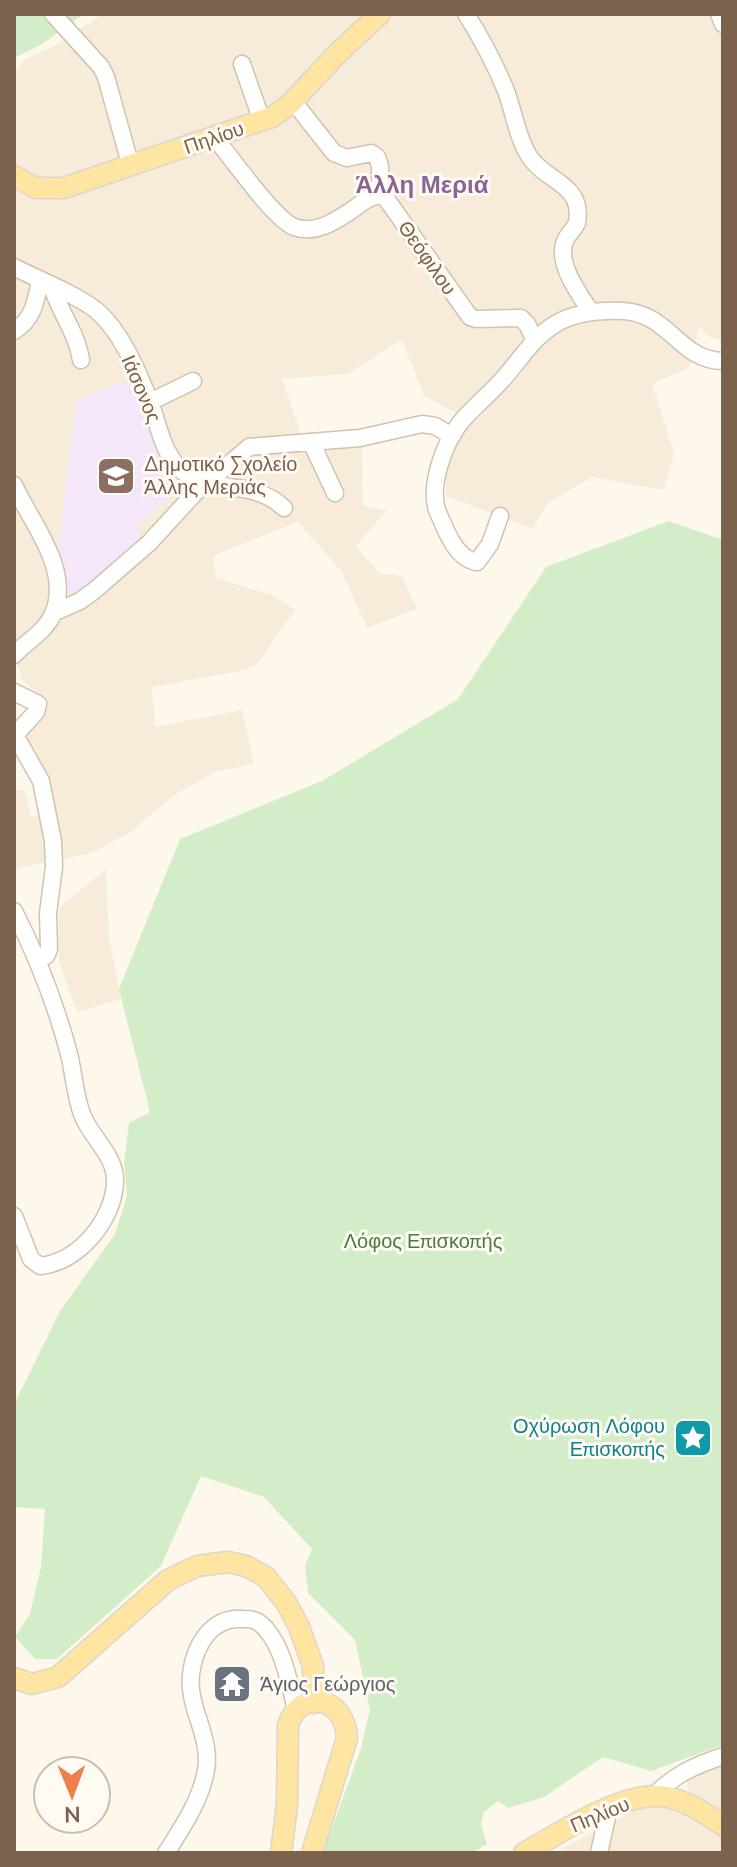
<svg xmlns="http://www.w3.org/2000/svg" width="737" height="1867" viewBox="0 0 737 1867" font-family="'Nunito Sans',sans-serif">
	<rect width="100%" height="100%" fill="#fdf8eb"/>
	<!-- residential -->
	<path fill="#f6ecd9" d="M103 14H723V341L709 337 699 326 689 368 652 384 674 453 664 490 592 477 548 503 533 529 446 496 445 473 455 443 471 421 424 396 402 340 347 374 282 379 301 433 361 429 363 506 387 510 356 546 381 575 395 574 403 578 417 609 367 628 342 572 298 522 213 556 216 578 272 595 295 610 256 665 245 670 152 687 155 727 242 710 254 764 215 772 176 794 132 831 92 853 14 869V791L25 790 31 817 56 809 47 776 25 736 50 705 22 680 14 655V73L24 60 54 46Z
		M106 869 109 939 121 999 77 1012 59 961V908Z
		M723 1761V1853H554L641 1807 663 1804 689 1812 687 1777Z"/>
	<!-- education -->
	<path fill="#f5e7fa" d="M130 379 172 495 136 526 142 539 96 580 83 589 68 594 59 565V546L76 400Z"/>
	<!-- green -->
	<path fill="#d3edc8" d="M14 14H84L42 44 14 58Z
		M669 521 723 540V1745L651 1771 603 1757 544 1797 508 1808 498 1801 484 1812 481 1824 487 1844 472 1853H323L361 1748 370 1710 355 1640 308 1593 305 1566 312 1549 264 1497 201 1476 161 1566 57 1659H35L15 1637 30 1614 41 1567 45 1509 14 1507V1405L60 1311 115 1234 127 1196 124 1164 129 1123 150 1112 119 989 180 839 322 781 458 699 546 567Z"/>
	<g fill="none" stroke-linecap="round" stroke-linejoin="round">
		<defs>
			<path id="minor" d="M53 14 101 67 106 77 131 167
				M466 14C482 39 495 64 506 91 514 112 517 137 529 156 545 182 584 183 577 223 574 229 569 233 566 239 554 261 580 295 591 312
				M719 14 723 24
				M242 64 262 121
				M293 101 334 153 347 158 371 153 377 157 380 166V195
				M215 138C231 157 274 219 294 227 316 235 335 221 352 210 362 203 372 193 385 197L470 317 476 319 521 318 527 324 534 339
				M14 267C39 280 74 293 96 310 121 331 137 370 149 399 158 422 161 448 178 467 205 497 250 476 284 508
				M52 287C60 313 77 333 81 360
				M14 331C33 320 36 301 40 281
				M150 402 193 381
				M311 442 335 493
				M14 485C31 523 72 569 53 614 45 632 27 641 14 655
				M500 516 490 544 477 562C455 559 445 528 437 510 429 485 444 444 460 423 472 408 489 395 502 380 521 359 533 337 557 323 577 312 600 310 623 311 671 314 678 360 723 361
				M53 613 80 601 95 590 149 543 195 493 249 447 360 438 422 424 435 426 452 436
				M14 692 38 704 36 712 15 735 41 781 53 841 54 867 48 913 49 949 46 956 37 961
				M14 911C37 956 56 1005 69 1054 74 1074 75 1096 82 1114 90 1137 114 1153 115 1179 116 1217 79 1263 40 1266L31 1259 14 1216
				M654 1796C673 1775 696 1765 723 1756
				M166 1853C182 1828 201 1800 206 1770 212 1736 187 1708 191 1674 195 1644 212 1616 244 1619 254 1619 259 1621 266 1629 284 1650 289 1683 296 1709
				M599 1853 609 1808"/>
			<path id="major" d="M14 176 36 188H64L272 117 290 104 339 52 380 14
				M14 1678 32 1684 58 1677 168 1580 197 1566 228 1562 246 1566 266 1577 287 1604 299 1627 313 1666 314 1703
				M281 1853 287 1805 288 1725C301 1687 345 1697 347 1738L312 1853
				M524 1853C560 1833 625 1789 667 1797 687 1801 706 1814 723 1825"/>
		</defs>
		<!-- minor casing -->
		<use href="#minor" stroke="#d2c2af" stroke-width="19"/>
		<!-- major casing -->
		<use href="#major" stroke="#ddd6d0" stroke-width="23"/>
		<!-- minor -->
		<use href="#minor" stroke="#fff" stroke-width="16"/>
		<!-- major -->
		<use href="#major" stroke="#fee5a2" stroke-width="20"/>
	</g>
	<!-- icons -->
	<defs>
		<symbol id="school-square" viewBox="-11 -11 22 22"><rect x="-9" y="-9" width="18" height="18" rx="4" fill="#8d6e63" stroke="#fffbf3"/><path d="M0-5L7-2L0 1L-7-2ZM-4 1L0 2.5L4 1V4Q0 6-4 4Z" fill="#fff"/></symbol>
		<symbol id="sight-square" viewBox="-11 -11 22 22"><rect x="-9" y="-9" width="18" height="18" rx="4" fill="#0f9aa8" stroke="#fffbf3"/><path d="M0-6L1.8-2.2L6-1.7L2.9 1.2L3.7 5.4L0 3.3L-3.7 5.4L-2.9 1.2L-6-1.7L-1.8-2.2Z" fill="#fff"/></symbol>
		<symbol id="temple-square" viewBox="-11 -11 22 22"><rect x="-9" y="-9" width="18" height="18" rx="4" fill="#6b7280" stroke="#fffbf3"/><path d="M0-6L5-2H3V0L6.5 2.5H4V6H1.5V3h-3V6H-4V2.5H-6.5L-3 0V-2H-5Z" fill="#fff"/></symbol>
	</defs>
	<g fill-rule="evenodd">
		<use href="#school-square" x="94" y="454" width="44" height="44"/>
		<use href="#sight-square" x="671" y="1416" width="44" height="44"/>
		<use href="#temple-square" x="210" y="1662" width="44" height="44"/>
	</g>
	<g text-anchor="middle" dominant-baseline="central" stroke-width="6" stroke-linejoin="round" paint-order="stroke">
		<!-- street labels -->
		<g font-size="20" fill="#7b624c" stroke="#fffbf3">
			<text transform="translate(214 138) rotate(-19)">Πηλίου</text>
			<text transform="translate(427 258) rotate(55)">Θεόφιλου</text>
			<text transform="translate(141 389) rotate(67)">Ιάσονος</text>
			<text transform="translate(600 1815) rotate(-23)">Πηλίου</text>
		</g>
		<!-- education labels -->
		<g font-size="20" fill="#785e54" stroke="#fffbf3" text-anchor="start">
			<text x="144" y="464">Δημοτικό Σχολείο<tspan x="144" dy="23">Άλλης Μεριάς</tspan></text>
		</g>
		<!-- park labels -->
		<g font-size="20" fill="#4b7b40" stroke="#fffbf3">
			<text x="423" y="1241">Λόφος Επισκοπής</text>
		</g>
		<!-- culture labels -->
		<g font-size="20" fill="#0d838f" stroke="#fffbf3" text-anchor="end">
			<text x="665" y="1426">Οχύρωση Λόφου<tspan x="665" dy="23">Επισκοπής</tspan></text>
		</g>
		<!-- worship labels -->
		<g font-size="20" fill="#5b616d" stroke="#fffbf3" text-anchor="start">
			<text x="260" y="1684">Άγιος Γεώργιος</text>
		</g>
		<!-- quarter labels -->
		<g font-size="24" font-weight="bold" fill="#8b6496" stroke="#fffbf3">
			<text x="422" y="185">Άλλη Μεριά</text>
		</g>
	</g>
	<!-- border -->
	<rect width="737" height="1867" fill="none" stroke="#7b624c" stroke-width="32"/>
	<!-- north arrow -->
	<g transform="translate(72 1795) rotate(179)"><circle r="38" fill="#fffbf3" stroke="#cabeb0" stroke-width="2"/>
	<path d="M0-6L14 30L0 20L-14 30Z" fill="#ec814c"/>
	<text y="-12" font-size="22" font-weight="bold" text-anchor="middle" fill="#7b624c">N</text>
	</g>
</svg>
